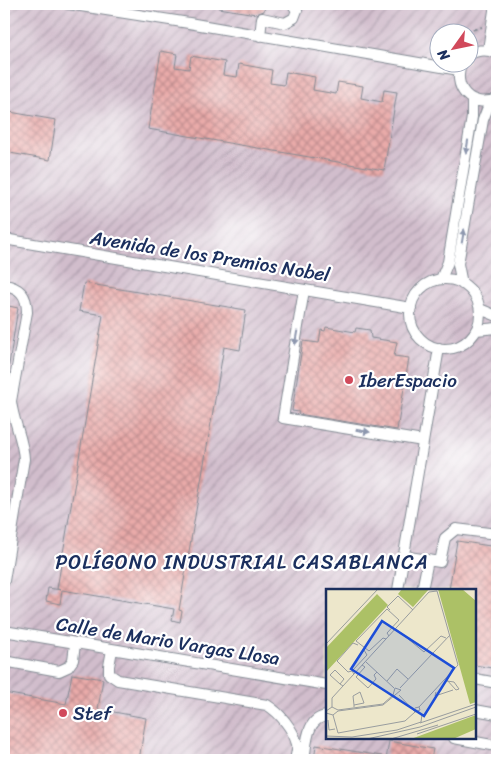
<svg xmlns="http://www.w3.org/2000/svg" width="501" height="764" viewBox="0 0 501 764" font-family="Sriracha,sans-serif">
	<defs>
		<pattern id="industrial-furrows" width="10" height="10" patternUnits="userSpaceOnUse" patternTransform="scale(1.25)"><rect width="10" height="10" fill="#d1bdcc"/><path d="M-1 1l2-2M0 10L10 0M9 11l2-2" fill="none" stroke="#a99aa9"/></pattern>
		<pattern id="building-cross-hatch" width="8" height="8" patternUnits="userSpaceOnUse" patternTransform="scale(1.25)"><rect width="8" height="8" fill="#e9aaa9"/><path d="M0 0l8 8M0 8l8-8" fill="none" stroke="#bc8b8d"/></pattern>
	</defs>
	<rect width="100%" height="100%" fill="#fff"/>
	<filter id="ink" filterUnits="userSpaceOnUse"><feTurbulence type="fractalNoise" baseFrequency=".02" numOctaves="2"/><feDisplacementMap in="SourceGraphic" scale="10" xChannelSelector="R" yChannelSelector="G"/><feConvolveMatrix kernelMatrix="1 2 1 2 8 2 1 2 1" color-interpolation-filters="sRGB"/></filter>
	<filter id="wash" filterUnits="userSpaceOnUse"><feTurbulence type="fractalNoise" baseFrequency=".0096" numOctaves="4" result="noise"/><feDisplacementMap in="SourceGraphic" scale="20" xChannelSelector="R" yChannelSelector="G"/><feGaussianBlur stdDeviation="1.12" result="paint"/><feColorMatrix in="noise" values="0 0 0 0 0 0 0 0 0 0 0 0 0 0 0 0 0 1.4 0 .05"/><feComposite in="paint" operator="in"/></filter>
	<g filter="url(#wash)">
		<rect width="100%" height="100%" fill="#ede7cb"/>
		<!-- industrial -->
		<path fill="url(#industrial-furrows)" fill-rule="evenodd" d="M4 4H497V760H4ZM438 32H468V62H438ZM327 590H475V738H327Z"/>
		<g id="blocks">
			<!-- building -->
			<path fill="url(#building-cross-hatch)" d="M219 4H265L264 11 256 14 218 8Z
				M161 51 177 54 175 67 189 69 191 56 225 62 223 75 237 77 239 64 272 70 270 83 284 85 286 72 315 77 313 90 336 94 338 82 363 86 361 98 382 102 384 90 397 92 384 170 148 129Z
				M4 111 56 120 50 160 4 152Z
				M84 283 246 310 240 350 224 347 179 610 182 611 180 622 172 620 174 609 62 590 60 604 46 601 48 588 61 590 57 589 103 315 79 311Z
				M4 305 18 308 8 371 4 370Z
				M326 327 355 332 356 328 370 330 371 338 397 342 394 356 409 358 397 430 298 414 299 412 292 411 303 341 319 343 321 330 325 331Z
				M457 541 497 547V669L475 665V590H449Z
				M72 674 103 679 98 709 146 718 139 760H4V693L66 704Z
				M389 741 433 749 431 760H386Z
				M316 745 382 756V760H314Z"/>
		</g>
	</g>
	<g filter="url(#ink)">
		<use href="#blocks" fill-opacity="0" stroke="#848b94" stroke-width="1"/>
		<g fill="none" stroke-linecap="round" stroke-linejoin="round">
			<defs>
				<path id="minor" d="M68 4 189 23 459 70
					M260 36 262 18 285 23 294 18 297 10 292 4
					M488 50 495 4
					M468 55C478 49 487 49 497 53
					M462 62C451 88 471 109 497 99
					M4 239 411 308
					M441 279 448 262 472 117V99
					M410 314a35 35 0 1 1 70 0a35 35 0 1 1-70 0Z
					M462 284 458 264 483 120 490 102
					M4 285C20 287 27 296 27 312L11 401C13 421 23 439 24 459L4 581
					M304 290 283 418 423 441
					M480 309 497 316
					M476 330 497 328
					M403 556 440 562 445 538 456 529 497 534
					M398 590 439 348
					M422 590 428 560
					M4 631 327 685
					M112 650 109 666V674L118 680 267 705C280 713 293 729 297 744 298 749 296 755 295 760
					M4 661 59 671 68 667 73 660 75 644
					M475 679 497 683
					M475 710 497 714
					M454 738 497 746
					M304 760C307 743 306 718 327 716"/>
			</defs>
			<!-- minor casing -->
			<use href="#minor" stroke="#848b94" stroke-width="12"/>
			<!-- path -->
			<path stroke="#848b94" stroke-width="2" stroke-dasharray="4 4" stroke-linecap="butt" d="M465 32 482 27"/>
			<!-- minor -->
			<use href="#minor" stroke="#fff" stroke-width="10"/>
		</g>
		<!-- one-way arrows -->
		<defs><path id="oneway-solid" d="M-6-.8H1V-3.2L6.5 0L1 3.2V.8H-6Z" transform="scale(1.25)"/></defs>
		<g fill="#8d97ae">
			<use href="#oneway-solid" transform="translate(467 147) rotate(99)"/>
			<use href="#oneway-solid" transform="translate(463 236) rotate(-80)"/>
			<use href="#oneway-solid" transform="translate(296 338) rotate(100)"/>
			<use href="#oneway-solid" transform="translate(363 431) rotate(9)"/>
		</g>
	</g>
	<!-- markers -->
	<g fill="#d1495b" stroke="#fff" stroke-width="2">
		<circle cx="349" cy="380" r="5"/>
		<circle cx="63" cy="713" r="5"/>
	</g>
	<g text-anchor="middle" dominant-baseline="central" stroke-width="4.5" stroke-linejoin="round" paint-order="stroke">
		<!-- street labels -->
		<g font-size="19" fill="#1b2f5e" stroke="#fff">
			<text transform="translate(210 256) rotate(9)">Avenida de los Premios Nobel</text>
			<text transform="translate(168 641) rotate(9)">Calle de Mario Vargas Llosa</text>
		</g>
		<!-- poi labels -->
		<g font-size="19" fill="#1b2f5e" stroke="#fff" text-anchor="start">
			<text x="359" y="380">IberEspacio</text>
			<text x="73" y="713">Stef</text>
		</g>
		<!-- neighbourhood labels -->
		<g font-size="20" letter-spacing="1" fill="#1b2f5e" stroke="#fff">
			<text x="242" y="562">POLÍGONO INDUSTRIAL CASABLANCA</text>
		</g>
	</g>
	<!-- overview -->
	<g transform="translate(326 589)">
		<rect width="150" height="150" fill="#ede7cb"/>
		<path d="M76 0H103L87 18 72 5ZM112 0H136L150 12V113L144 115ZM51 5 62 16 0 83V59ZM150 126V140L127 150H85Z" fill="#acc166"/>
		<path fill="none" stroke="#999d9f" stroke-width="1" d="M64 21 61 18 72 7 87 21M70 40 98 63 115 47 120 49M60 50 57 49 43 62 30 52 61 20 73 31 61 44 63 47M0 55 52 0M40 73 68 99M26 82 22 83 11 72 27 54 32 56M28 85 26 82 41 66 38 61M30 88 42 99 50 90 48 86 51 83M30 88 39 78 36 76M120 90 130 101 133 100 128 93 121 92M61 92 71 80 82 90M14 95 18 90 9 81 4 86 14 95 17 97M74 99 124 46M110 103 109 107 127 101M73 106 89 123 94 121 93 118 89 119M28 116 27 107 34 103 38 114 28 116V118M6 118V109L103 3 111 2M93 118 132 76 111 2M0 122 6 118 12 121 57 115 67 106 69 99 75 101 57 116 12 122 7 126 0 124M7 126 12 144 79 132 89 123M2 131 3 141 9 140M94 134 150 115M91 145 150 125M0 147 26 148 71 141 95 133 96 125M41 150 94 138 150 118M65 150 112 136"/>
		<path fill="#1d4ed8" fill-opacity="0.15" stroke="#1d4ed8" stroke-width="2.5" d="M56 32 128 79 98 127 25 80Z"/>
		<rect width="150" height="150" fill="none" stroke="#1b2f5e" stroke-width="2.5"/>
	</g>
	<!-- margin -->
	<rect width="501" height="764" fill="none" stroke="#fff" stroke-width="20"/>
	<!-- north arrow -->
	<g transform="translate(454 48) rotate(237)"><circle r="24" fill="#ffffff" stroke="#a4acbf"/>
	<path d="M0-4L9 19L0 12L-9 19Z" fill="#d1495b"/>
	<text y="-8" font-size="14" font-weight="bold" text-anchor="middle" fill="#1b2f5e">N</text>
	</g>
</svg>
